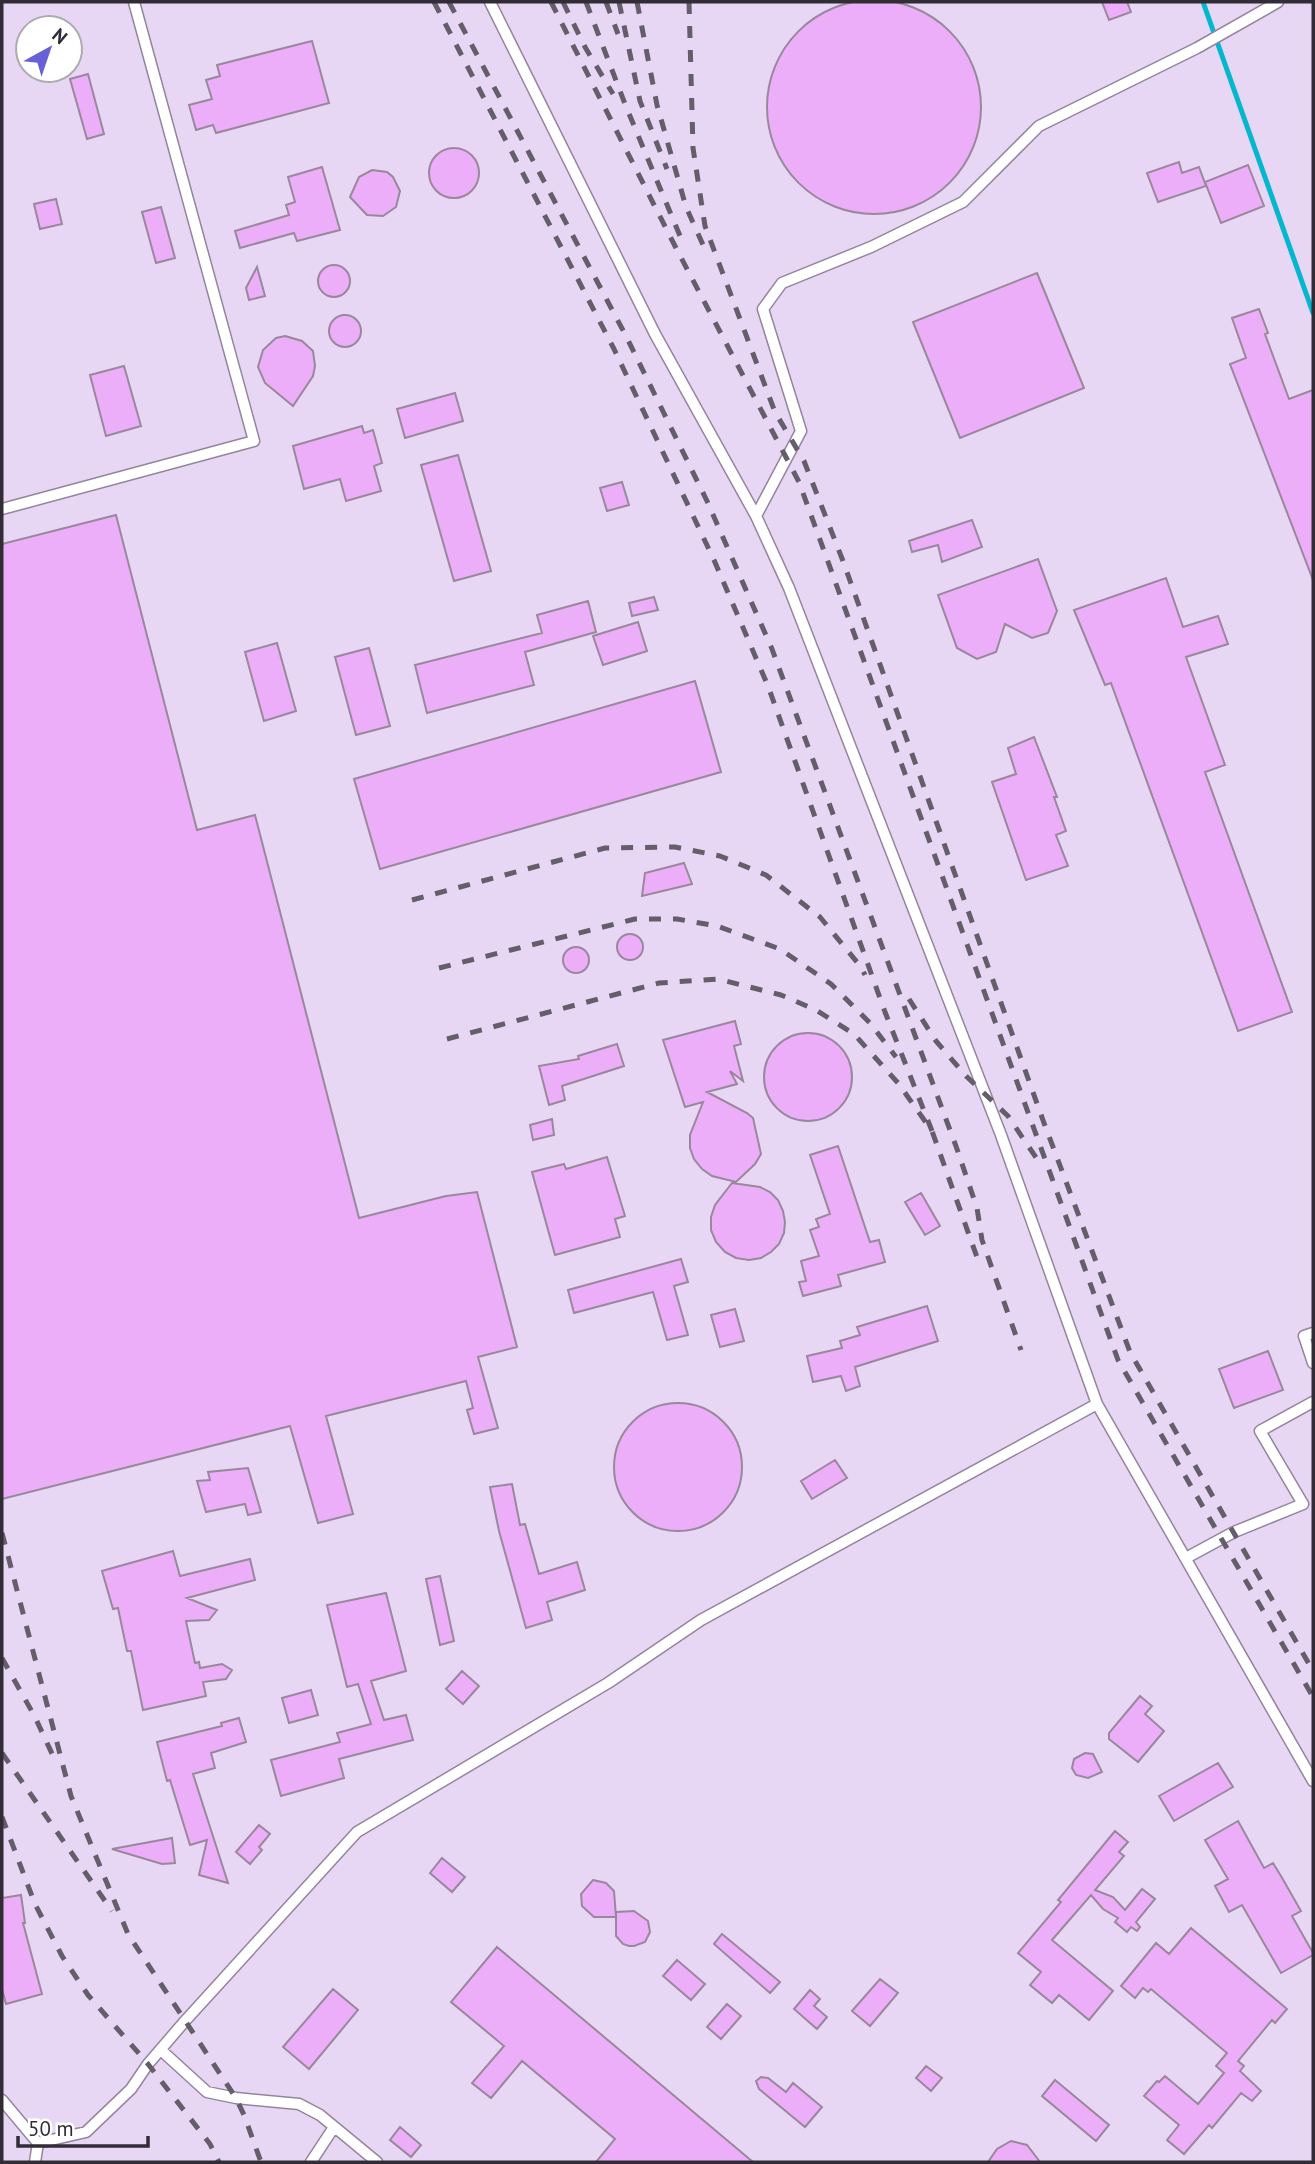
<svg xmlns="http://www.w3.org/2000/svg" width="1315" height="2164" viewBox="0 0 1315 2164" font-family="'PT Sans',sans-serif">
	<rect width="100%" height="100%" fill="#f0e2fa"/>
	<!-- built -->
	<path fill="#e8d6f5" fill-rule="evenodd" d="M2 2H1313V2162H2ZM28 28H70V70H28Z"/>
	<g fill="none" stroke-linecap="round" stroke-linejoin="round">
		<!-- stream -->
		<path stroke="#05b7cc" stroke-width="5" d="M1203 2 1313 313"/>
	</g>
	<!-- building -->
	<path fill="#edaef9" stroke="#99889c" stroke-width="2" d="M767 107a107 107 0 1 1 214 0a107 107 0 1 1-214 0Z
		M1102 2H1127L1131 12 1109 20Z
		M312 41 329 103 216 133 213 125 196 130 189 105 212 99 206 80 220 76 217 65Z
		M88 74 104 134 87 139 70 79Z
		M429 173a25 25 0 1 1 50 0a25 25 0 1 1-50 0Z
		M1179 162 1182 173 1199 167 1206 186 1158 202 1147 173Z
		M1248 165 1264 206 1221 223 1205 182Z
		M322 167 340 230 297 241 294 233 240 248 235 231 289 215 286 205 295 202 288 177Z
		M372 170 387 172 393 177 400 191 396 207 383 216 367 215 350 197 359 177Z
		M56 199 62 224 40 229 34 204Z
		M161 207 175 258 156 263 142 212Z
		M318 281a16 16 0 1 1 32 0a16 16 0 1 1-32 0Z
		M257 267 265 296 249 300 246 288Z
		M1037 273 1084 388 960 438 913 322Z
		M1259 309 1268 333 1265 334 1289 399 1313 390V580L1230 364 1246 358 1232 318Z
		M329 331a16 16 0 1 1 32 0a16 16 0 1 1-32 0Z
		M285 336 302 341 313 351 315 366 313 376 293 406 265 383 258 367 263 350 276 338Z
		M124 366 141 426 106 436 90 375Z
		M455 393 463 421 405 438 397 409Z
		M362 426 364 433 373 430 382 463 374 466 381 491 346 501 340 479 304 489 293 446Z
		M458 455 491 571 454 581 421 465Z
		M622 482 629 505 607 511 600 488Z
		M116 515 197 830 255 815 359 1218 446 1196 477 1192 517 1347 478 1357 498 1428 474 1434 467 1410 473 1408 466 1381 326 1416 353 1514 318 1523 290 1426 2 1499V544Z
		M972 520 982 547 942 562 938 545 912 552 909 541Z
		M1038 559 1057 611 1048 633 1032 638 1005 624 996 652 977 659 957 648 938 595Z
		M1166 578 1183 627 1218 616 1228 644 1186 657 1225 765 1205 772 1292 1012 1238 1031 1111 683 1105 685 1074 610Z
		M654 597 658 610 632 616 629 603Z
		M588 601 596 632 525 652 534 685 427 713 415 665 542 633 537 615Z
		M638 622 647 651 603 665 593 636Z
		M277 643 296 711 264 721 245 652Z
		M369 648 390 726 356 735 335 657Z
		M695 681 721 772 380 869 354 779Z
		M1034 737 1057 797H1054L1066 831 1056 835 1068 866 1026 880 992 782 1016 774 1008 748Z
		M684 863 692 884 642 896 645 873Z
		M617 947a13 13 0 1 1 26 0a13 13 0 1 1-26 0Z
		M563 960a13 13 0 1 1 26 0a13 13 0 1 1-26 0Z
		M735 1021 741 1044 734 1046 743 1081 730 1071 737 1084 707 1092 747 1113 753 1118 761 1154 755 1164 736 1182 712 1176 702 1169 694 1159 690 1148V1135L703 1102 685 1107 663 1040Z
		M764 1077a44 44 0 1 1 88 0a44 44 0 1 1-88 0Z
		M617 1044 624 1066 562 1086 565 1100 549 1105 539 1066 579 1059 578 1056Z
		M552 1119 554 1135 533 1140 530 1125Z
		M838 1146 870 1242 879 1240 885 1262 838 1275 841 1286 803 1296 799 1282 806 1281 801 1261 819 1256 810 1230 819 1227 816 1219 830 1214 810 1155Z
		M607 1157 625 1216 615 1219 620 1237 555 1255 532 1172 564 1164 566 1169Z
		M732 1183 760 1187 770 1192 778 1200 783 1211 785 1222 784 1233 779 1244 771 1252 761 1258 749 1260 736 1258 725 1252 716 1242 711 1230V1217L715 1205Z
		M921 1193 940 1226 925 1235 905 1202Z
		M681 1259 688 1282 674 1286 688 1335 667 1340 653 1292 574 1313 568 1290Z
		M927 1306 938 1341 855 1367 860 1386 846 1391 841 1376 813 1382 807 1356 842 1348 840 1341 860 1335 857 1327Z
		M735 1309 744 1341 720 1347 711 1315Z
		M1268 1351 1283 1390 1234 1408 1219 1369Z
		M614 1467a64 64 0 1 1 128 0a64 64 0 1 1-128 0Z
		M835 1460 847 1478 812 1499 801 1481Z
		M248 1468 261 1512 248 1515 245 1504 206 1512 197 1481 210 1480 208 1472Z
		M512 1484 520 1525 525 1524 539 1574 577 1562 585 1590 547 1602 552 1620 526 1628 499 1531 490 1487Z
		M173 1551 180 1576 250 1559 255 1580 187 1598 217 1610 209 1620 186 1621 195 1663 199 1662 200 1668 222 1664 232 1670 226 1679 203 1682 206 1696 143 1710 131 1651H127L118 1608 113 1609 102 1571Z
		M440 1576 454 1641 440 1645 426 1579Z
		M386 1593 406 1671 371 1681 384 1720 406 1715 413 1740 339 1759 344 1778 281 1796 271 1760 340 1742 337 1733 371 1724 358 1684 347 1687 327 1605Z
		M462 1671 479 1686 463 1704 446 1689Z
		M311 1690 318 1715 289 1723 282 1698Z
		M1140 1696 1152 1706 1145 1714 1164 1731 1138 1762 1109 1739V1733Z
		M239 1718 246 1742 211 1753 215 1768 193 1774 228 1883 199 1875 207 1840 190 1845 170 1780 167 1781 157 1742 222 1726 221 1723Z
		M1085 1753 1093 1754 1102 1772 1088 1778 1076 1775 1072 1768 1074 1759Z
		M1218 1763 1233 1787 1174 1821 1159 1796Z
		M1238 1821 1264 1868 1273 1863 1281 1876 1301 1911 1292 1916 1313 1953V1955L1281 1973 1242 1905 1229 1912 1215 1886 1228 1879 1205 1840Z
		M259 1825 270 1834 259 1847 262 1850 250 1864 236 1852Z
		M1115 1831 1128 1842 1119 1852 1124 1856 1095 1890 1113 1897 1125 1910 1142 1889 1155 1899 1136 1922 1140 1927 1137 1931 1131 1927 1127 1932 1115 1922 1118 1918 1103 1909 1091 1895 1052 1940 1113 1991 1089 2020 1059 1995 1052 2003 1030 1985 1041 1972 1018 1953 1061 1902 1058 1900Z
		M172 1838 175 1863 162 1864 112 1849Z
		M442 1858 465 1877 452 1892 430 1873Z
		M593 1880 606 1883 614 1891 616 1917H594L582 1906 581 1894Z
		M21 1895 25 1923H23L42 1994 6 2004 2 1989V1898Z
		M634 1911 648 1921 650 1932 645 1942 634 1946H629L623 1944 616 1936V1912Z
		M1191 1928 1287 2009 1275 2023 1272 2020 1238 2061 1244 2066 1240 2071 1261 2091 1252 2101 1241 2093 1212 2128 1209 2125 1184 2154 1167 2140 1179 2125 1144 2096 1157 2081 1159 2082 1165 2076 1198 2104 1224 2073 1216 2066 1227 2053 1151 1989 1148 1992 1143 1988 1135 1998 1121 1986 1156 1943 1169 1954Z
		M722 1934 780 1982 770 1993 714 1944Z
		M497 1947 753 2162H596L615 2139 522 2061 491 2098 472 2083 504 2046 451 2002Z
		M677 1960 705 1984 691 2000 663 1976Z
		M880 1979 898 1993 870 2026 852 2011Z
		M333 1989 358 2010 309 2069 283 2047Z
		M810 1990 820 1999 814 2006 827 2017 817 2029 794 2009Z
		M727 2004 741 2016 721 2039 707 2027Z
		M926 2066 942 2078 931 2091 916 2078Z
		M761 2077 768 2078 786 2092 793 2083 822 2107 805 2127 759 2089 756 2081Z
		M1055 2080 1109 2125 1096 2141 1042 2096Z
		M400 2127 421 2145 411 2157 390 2140Z
		M1011 2141 1027 2145 1040 2162H988L997 2149Z"/>
	<g fill="none" stroke-linecap="round" stroke-linejoin="round">
		<defs>
			<path id="service" d="M490 2 655 334 756 516 789 588 1001 1135 1097 1404 1313 1781
				M2 509 254 441 134 2
				M756 516 801 431 763 309 782 283 871 247 963 202 1039 126 1197 48 1278 2
				M1313 1333 1304 1336 1313 1363
				M1186 1558 1234 1532 1303 1504 1260 1431 1313 1402
				M162 2051 207 2092 236 2098 299 2104 320 2115 377 2162
				M2 2100 38 2143 35 2162
				M38 2143 86 2132 131 2089 148 2064 185 2021 357 1832 608 1683 701 1620 1097 1404
				M311 2162 334 2127"/>
		</defs>
		<!-- service casing -->
		<use href="#service" stroke="#93869c" stroke-width="13"/>
		<!-- service -->
		<use href="#service" stroke="#fff" stroke-width="10"/>
		<!-- rail -->
		<path stroke="#645d6a" stroke-width="5" stroke-dasharray="12 12" stroke-linecap="butt" d="M434 2 614 349 714 560 768 686 885 1012 932 1131
			M449 2 626 336 707 501 772 649 957 1149 977 1208 982 1240 1021 1350
			M551 2 676 248 799 482 1118 1360 1313 1697
			M563 2 585 47 613 94
			M586 2 625 104 680 236
			M606 2 618 34
			M619 2 640 101 667 169
			M637 2 657 105 686 207 704 247
			M689 2 693 148 705 226 775 412 804 461 843 561 1044 1123 1130 1352 1313 1671
			M412 900 605 848 675 847 720 856 766 875 820 917 861 967 865 975
			M439 968 635 919H677L717 926 780 949 831 984 870 1023 896 1057
			M909 999 936 1041 966 1076 1008 1116 1039 1162
			M447 1039 659 983 718 979 781 995 816 1010 854 1034 898 1083 932 1131 978 1260
			M2 1533 71 1796 128 1934 236 2098 244 2115 261 2162
			M2 1658 35 1717 54 1758
			M2 1753 112 1911
			M2 1817 35 1904 62 1956 88 1995 148 2064 210 2144 219 2162"/>
	</g>
	<!-- border -->
	<rect width="1315" height="2164" fill="none" stroke="#312c35" stroke-width="7"/>
	<!-- north arrow -->
	<g transform="translate(49 49) rotate(40)"><circle r="33" fill="#ffffff" stroke="#adabae" stroke-width="2"/>
	<path d="M0-5L12 26L0 18L-12 26Z" fill="#6760d9"/>
	<text y="-10" font-size="19" font-weight="bold" text-anchor="middle" fill="#312c35">N</text>
	</g>
	<!-- scale -->
	<path d="M18 2136v10h130v-10" fill="none" stroke="#312c35" stroke-width="3.5"/>
	<text x="28" y="2136" font-size="21" fill="#312c35" stroke="#ffffff" stroke-width="5" paint-order="stroke">50 m</text>
</svg>
